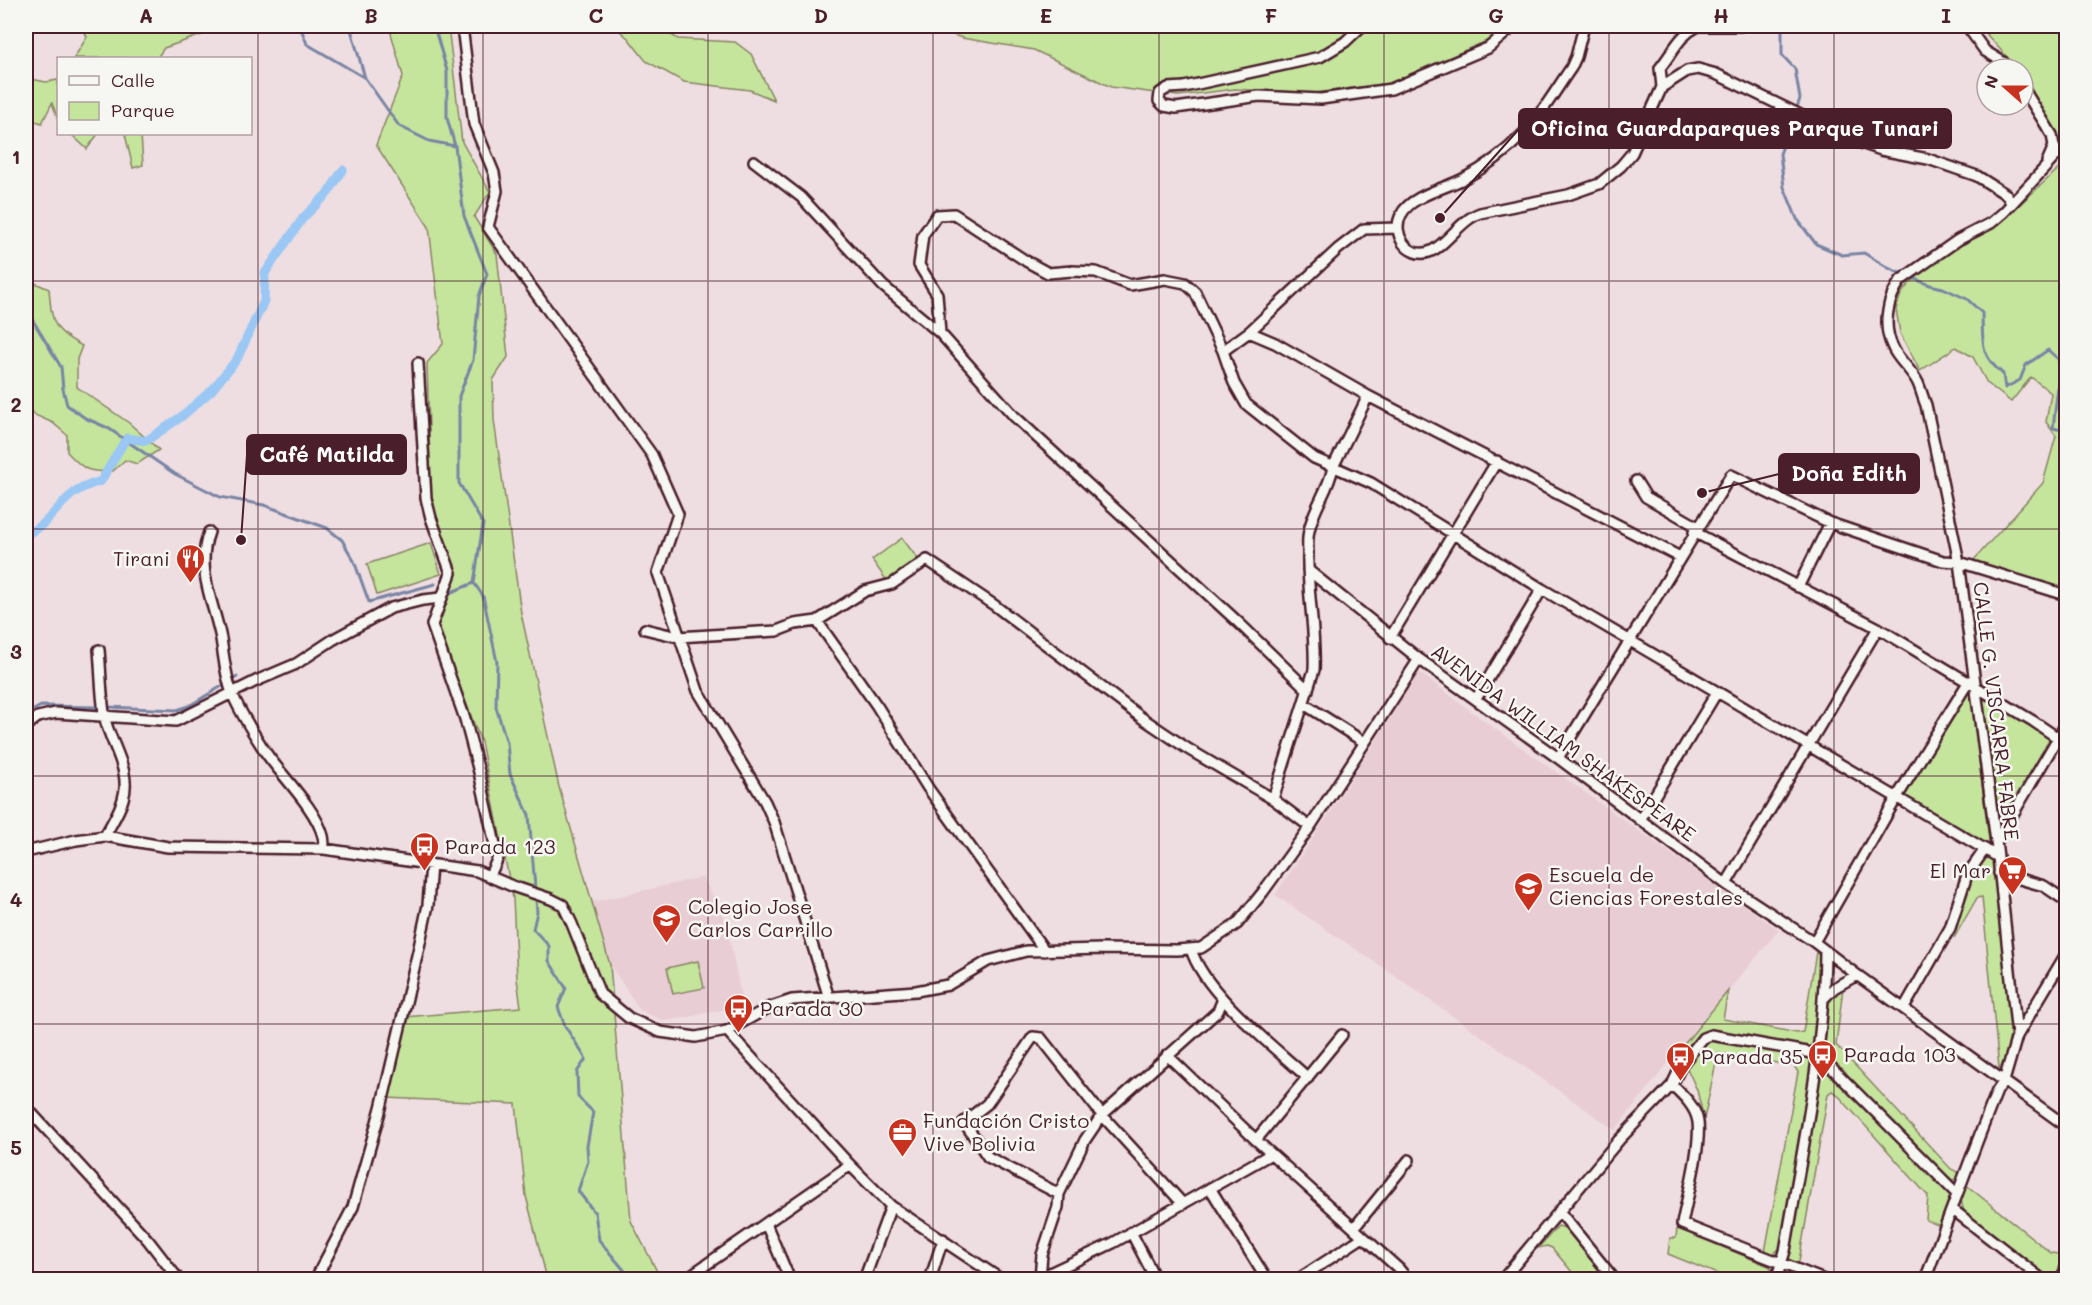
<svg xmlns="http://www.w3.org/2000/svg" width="2092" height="1305" viewBox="0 0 2092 1305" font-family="Mali,sans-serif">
	<rect width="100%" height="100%" fill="#eedee1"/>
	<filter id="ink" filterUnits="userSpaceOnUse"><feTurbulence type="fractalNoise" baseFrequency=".0167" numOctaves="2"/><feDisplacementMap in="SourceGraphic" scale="12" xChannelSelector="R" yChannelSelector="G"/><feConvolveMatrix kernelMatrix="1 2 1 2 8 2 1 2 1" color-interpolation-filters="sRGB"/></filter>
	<g filter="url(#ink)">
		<!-- built -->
		<path fill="#e9cdd5" d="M1419 672 1483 720 1779 930 1674 1056 1615 1130 1397 977 1275 895 1327 817Z
			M703 877 726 922 743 1005 685 1018 663 1021 640 1010 610 965 592 902Z"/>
		<!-- green -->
		<path fill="#c5e59d" stroke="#888264" stroke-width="1.5" d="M82 26H224L216 30 164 48 157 58H74L87 37Z
			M389 26H448L462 142 490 192 474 217 497 254 508 357 493 380 494 420 521 613 559 787 610 965 631 1221 661 1279H547L526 1196 516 1104 387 1098 405 1017 521 1007 517 979 513 898 481 742 437 626 456 576 431 500 427 363 443 344 429 227 376 145 403 76Z
			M614 26H656L678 39 735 42 751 54 774 100 750 90 684 82 646 61 628 38Z
			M928 26H1502L1489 40 1390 83 1307 94 1235 89 1178 96 1111 87 1034 50 962 38Z
			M1979 26H2066V135L2060 144 2057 134 2023 75V69H2018Z
			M26 78 46 82 58 80V119L52 103 42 123 32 120 27 100Z
			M71 134H98L87 149Z
			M125 134H141L143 165 133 168Z
			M2066 162V589L1972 562 2043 483 2056 436 2046 422 2051 393 2031 377 2011 402 1987 383 1973 357 1956 347 1920 371 1900 333 1896 309 1901 294 1909 284 1955 244 2004 219Z
			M26 279 49 289C52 321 51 330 82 346L77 359V387L129 423 159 450 137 464 125 460 113 471C88 473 84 470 67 452V435L53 423 35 415 26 403Z
			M902 538 918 559 887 581 872 560Z
			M431 543 441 574 377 595 367 564Z
			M1970 688 1989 840 1985 847 1904 795Z
			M1982 693 2030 721 2052 741 1999 832Z
			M1987 857 1992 859 1994 869 2011 1026 2007 1060 1999 1068 1982 897 1977 898 1954 938C1960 918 1967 866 1987 857Z
			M1816 952 1820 956 1821 963 1816 1043 1809 1048 1707 1030 1701 1033 1680 1057 1677 1053 1728 991 1723 1019 1797 1033 1803 1032Z
			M698 961 704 988 673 994 667 968Z
			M1843 988 1836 1045 1951 1169 1960 1173 1957 1179 1950 1180 1946 1178 1827 1056C1822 1045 1825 1007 1832 998 1835 994 1840 991 1843 988Z
			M1715 1040 1807 1056 1812 1061 1780 1248 1772 1255 1765 1252 1798 1072 1794 1066 1718 1053 1704 1119 1697 1090 1686 1066C1694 1054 1699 1042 1715 1040Z
			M1825 1068 1829 1070 1950 1193 1949 1204 1940 1226 1926 1220 1928 1196 1837 1094 1832 1091 1828 1094 1798 1267 1791 1263 1789 1257 1820 1070Z
			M1965 1184 2051 1253 2066 1255 2057 1277 2050 1279 1966 1215C1960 1203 1960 1197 1965 1184Z
			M1558 1226 1565 1228 1606 1279H1578L1552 1248 1547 1246 1538 1248Z
			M1677 1228 1771 1267 1770 1276 1761 1279H1722L1720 1275 1668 1254 1670 1238H1676Z"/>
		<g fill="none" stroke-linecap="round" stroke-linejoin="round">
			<!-- stream -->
			<path stroke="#7a84a4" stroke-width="3" d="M300 26 307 44 365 78
				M350 26 365 78 399 126 429 141 455 146
				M434 26 447 71V118L455 146 464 216 487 274 479 296 473 360 459 396V483L483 524 474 583 483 596 497 662 496 707 507 743 510 774 529 815 537 912 533 929 549 946V961L566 988 558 1007 565 1026 586 1059 577 1072 578 1097 593 1112 587 1146 588 1161 578 1191 595 1213 599 1240 624 1270 629 1280
				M1782 26V55L1795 69 1800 99 1780 154 1784 187 1797 219 1816 244 1842 255 1864 253 1890 269 1930 285 1943 288 1967 299 1982 313C1983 340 1979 355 2003 374L2005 388 2020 380 2026 365 2048 350 2059 360V378L2053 428 2066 431
				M26 313 32 319 61 367 63 389 67 405 85 418 108 428 175 474 220 497 264 505 327 528 342 540 354 561 369 602 435 584
				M449 593 474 583
				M231 681 237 677
				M108 707 177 710 189 706 222 686
				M26 714 41 706 97 707"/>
			<!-- canal -->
			<path stroke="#9ac7f4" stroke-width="9" d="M127 438 146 441 181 417 212 390 237 359 264 301 265 273 303 218 328 193 343 170
				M26 535C32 531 40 527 45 522 67 500 68 491 101 481L124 442"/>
			<defs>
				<path id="minor" d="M462 26 474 124 494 173 497 191 488 227 652 455 678 514 658 573 698 691 765 802 774 822 829 998
					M1362 26 1345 42 1320 57 1184 87 1168 88 1160 93 1159 101 1164 106 1176 108 1259 96 1321 99 1391 89 1488 48 1514 26
					M1584 26 1576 57 1571 68C1557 88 1539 119 1522 135 1506 152 1484 168 1463 179 1446 188 1410 196 1401 215 1391 234 1408 259 1429 252 1446 246 1460 220 1480 213L1568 195 1599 184 1621 166 1632 153 1662 87 1687 71 1698 69 1716 74 1852 140 1881 150 1928 159 1977 176 2007 195 2011 203
					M1703 26H1740
					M1967 26 1985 51 2003 62 2009 69
					M1662 87 1660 68C1674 51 1678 36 1698 26
					M2023 88 2052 135 2054 146 2047 162
					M754 161 801 197 883 286 940 333 1015 417 1239 623 1308 690
					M1249 332 1275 343 1368 396 1680 557
					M940 333 937 294 919 265 923 235 937 215 954 214 1026 261 1048 273 1072 271 1096 272 1130 285 1165 279 1185 283 1195 292 1223 351 1234 383 1246 404 1314 458 1371 483 1542 589 1998 857
					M1223 351 1249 332 1338 249 1364 229 1398 228
					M418 363 426 498 431 518 451 573 432 625 465 719 479 772 498 858 489 877
					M1636 481 1646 497 1698 527
					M209 532C195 570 214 602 221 639 224 657 225 675 232 693 240 713 254 734 266 753 282 776 316 809 323 836 324 840 324 845 324 849
					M1694 532 1878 628 2033 721 2058 738 2066 747
					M1308 570 1419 659 1558 758 1726 884 1814 942 1857 975 2066 1126
					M1798 587 1830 523
					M817 621 877 706 928 788 1045 951
					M645 629 678 637 777 631 795 624 817 621 865 591 892 584 927 560 994 605 1142 718 1188 749 1273 799 1310 827
					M1390 638 1497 461
					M99 650C101 672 101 697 105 719 111 745 132 771 123 799 120 811 111 824 105 836
					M1476 699 1542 589
					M1304 704 1364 742
					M26 726 38 717 56 713 176 721 256 681 296 664 334 639 391 608 423 600 441 598
					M1558 758 1731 475 1830 523 1943 561 1959 562 2066 595
					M1273 799 1314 670C1316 632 1307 593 1308 554 1308 547 1307 539 1309 531 1313 508 1329 490 1333 467L1368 396
					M1640 820 1717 692
					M1996 843 2066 724
					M26 852 76 840 105 836 168 847 324 849 477 871 512 886 551 899 563 905 572 924 600 994 629 1018 660 1032 696 1037 727 1031 768 1008 792 1000 916 991 948 985 988 961 1026 951 1102 949 1177 950 1201 948 1237 924 1263 892 1310 827 1419 659
					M1999 873 2044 886 2066 901
					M1726 884 1878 628
					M1814 942 1897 797 1969 681
					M1191 949C1204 993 1273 1046 1308 1078
					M1824 998 1834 988 1857 975
					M1904 1008 1950 928 1967 875 1985 849
					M727 1031 850 1165 891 1206 1002 1280
					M2017 1036 2066 954
					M1818 1054 1956 1193
					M1167 1055 1256 1140 1399 1269 1408 1280
					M1672 1085C1683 1095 1696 1107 1698 1122 1701 1147 1687 1198 1682 1224L1824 1280
					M26 1107 148 1240 179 1280
					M1256 1140 1342 1035
					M1210 1188 1267 1280
					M1059 1194 988 1157 964 1122 987 1104 1033 1037 1041 1038 1102 1115 1183 1204
					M1952 1209 2043 1280
					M1559 1211 1615 1280
					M766 1224 790 1280
					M1354 1228 1409 1160
					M1131 1232 1156 1280
					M1037 1279 1113 1243 1271 1154
					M315 1280 353 1207 381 1108 419 947 428 905 431 864
					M684 1280 850 1165
					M864 1280 891 1206
					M930 1280 943 1239
					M1042 1280 1040 1277 1042 1255 1058 1207 1059 1194 1085 1140 1102 1115 1218 1011 1223 999
					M1297 1280 1363 1237
					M1502 1280 1619 1140 1672 1085 1682 1064 1703 1038 1711 1035 1818 1054
					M1776 1280 1785 1251C1802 1151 1824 1052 1825 951
					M1925 1280C1949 1217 1972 1153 1997 1091L2004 1081 2017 1036 1998 857 1959 562 1926 405C1923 398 1921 390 1918 383 1912 370 1899 361 1893 348 1882 326 1887 299 1901 280L1958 240 1991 223 2004 212 2066 145
					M2061 1280 2066 1268"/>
			</defs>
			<!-- minor casing -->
			<use href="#minor" stroke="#4a1f2b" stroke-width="14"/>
			<!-- minor -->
			<use href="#minor" stroke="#f6f6f2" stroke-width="9"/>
		</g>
	</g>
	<!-- grid -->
	<path fill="none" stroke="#4a1f2b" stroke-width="1.5" stroke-opacity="0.55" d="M258 26V1280M483 26V1280M708 26V1280M933 26V1280M1159 26V1280M1384 26V1280M1609 26V1280M1834 26V1280M26 281H2066M26 529H2066M26 776H2066M26 1024H2066"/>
	<!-- icons -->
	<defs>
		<symbol id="restaurant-pin" viewBox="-11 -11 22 30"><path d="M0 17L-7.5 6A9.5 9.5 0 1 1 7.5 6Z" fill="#c8321e" stroke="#f6f6f2"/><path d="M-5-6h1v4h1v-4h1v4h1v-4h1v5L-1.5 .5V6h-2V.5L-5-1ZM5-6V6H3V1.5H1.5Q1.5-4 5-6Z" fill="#fff"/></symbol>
		<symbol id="bus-pin" viewBox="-11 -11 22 30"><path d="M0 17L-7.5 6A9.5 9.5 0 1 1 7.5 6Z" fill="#c8321e" stroke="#f6f6f2"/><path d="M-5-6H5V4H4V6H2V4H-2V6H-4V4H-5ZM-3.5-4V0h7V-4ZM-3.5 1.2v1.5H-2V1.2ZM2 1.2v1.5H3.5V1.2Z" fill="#fff"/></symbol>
		<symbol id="supermarket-pin" viewBox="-11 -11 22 30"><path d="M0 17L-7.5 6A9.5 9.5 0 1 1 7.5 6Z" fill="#c8321e" stroke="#f6f6f2"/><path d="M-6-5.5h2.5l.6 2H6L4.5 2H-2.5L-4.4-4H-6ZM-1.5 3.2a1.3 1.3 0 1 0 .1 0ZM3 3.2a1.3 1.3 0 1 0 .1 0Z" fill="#fff"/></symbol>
		<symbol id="university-pin" viewBox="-11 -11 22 30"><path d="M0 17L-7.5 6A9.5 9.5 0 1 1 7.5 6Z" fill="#c8321e" stroke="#f6f6f2"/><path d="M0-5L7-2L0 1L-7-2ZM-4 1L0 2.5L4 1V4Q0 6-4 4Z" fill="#fff"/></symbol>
		<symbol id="school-pin" viewBox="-11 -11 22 30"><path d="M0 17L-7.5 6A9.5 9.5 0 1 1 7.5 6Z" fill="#c8321e" stroke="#f6f6f2"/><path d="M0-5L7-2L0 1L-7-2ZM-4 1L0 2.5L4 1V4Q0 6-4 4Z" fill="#fff"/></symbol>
		<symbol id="office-pin" viewBox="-11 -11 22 30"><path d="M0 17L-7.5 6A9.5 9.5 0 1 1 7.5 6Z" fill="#c8321e" stroke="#f6f6f2"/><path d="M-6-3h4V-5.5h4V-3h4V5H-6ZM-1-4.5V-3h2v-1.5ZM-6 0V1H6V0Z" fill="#fff"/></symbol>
	</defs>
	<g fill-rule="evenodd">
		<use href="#restaurant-pin" x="174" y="542" width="33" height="45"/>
		<use href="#bus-pin" x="408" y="830" width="33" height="45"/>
		<use href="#supermarket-pin" x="1996" y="854" width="33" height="45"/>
		<use href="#university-pin" x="1512" y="870" width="33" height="45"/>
		<use href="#school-pin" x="650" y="902" width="33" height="45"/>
		<use href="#bus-pin" x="722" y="992" width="33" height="45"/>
		<use href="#bus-pin" x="1806" y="1038" width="33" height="45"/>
		<use href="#bus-pin" x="1664" y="1040" width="33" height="45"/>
		<use href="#office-pin" x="886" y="1116" width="33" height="45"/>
	</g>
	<g text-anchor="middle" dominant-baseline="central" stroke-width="5" stroke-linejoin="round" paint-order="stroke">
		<!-- poi labels -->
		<g font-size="20" fill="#4a1f2b" stroke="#f6f6f2" text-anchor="start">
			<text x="170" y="558" text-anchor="end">Tirani</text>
			<text x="445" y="846">Parada 123</text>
			<text x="1991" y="870" text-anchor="end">El Mar</text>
			<text x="1549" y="874">Escuela de<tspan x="1549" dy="23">Ciencias Forestales</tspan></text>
			<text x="688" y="906">Colegio Jose<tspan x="688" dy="23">Carlos Carrillo</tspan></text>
			<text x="760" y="1008">Parada 30</text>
			<text x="1844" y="1054">Parada 103</text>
			<text x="1701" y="1056">Parada 35</text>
			<text x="923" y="1120">Fundación Cristo<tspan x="923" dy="23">Vive Bolivia</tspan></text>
		</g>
		<!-- street labels -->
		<g font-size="20" fill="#4a1f2b" stroke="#f6f6f2">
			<text transform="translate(1997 711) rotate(83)">CALLE G. VISCARRA FABRE</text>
			<text transform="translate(1564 742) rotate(36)">AVENIDA WILLIAM SHAKESPEARE</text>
		</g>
	</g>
	<!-- callouts -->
	<path fill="none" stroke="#4a1f2b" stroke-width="2" d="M1440 218L1519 129M241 540L247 455M1702 493L1779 474"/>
	<g fill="#4a1f2b" stroke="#f6f6f2" stroke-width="2">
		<circle cx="1440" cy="218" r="6"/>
		<circle cx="241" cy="540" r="6"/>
		<circle cx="1702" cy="493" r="6"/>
	</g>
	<g fill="#4a1f2b" stroke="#4a1f2b" stroke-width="2">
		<rect x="1519" y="109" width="432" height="39" rx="6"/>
		<rect x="247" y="435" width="159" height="39" rx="6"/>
		<rect x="1779" y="454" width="140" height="39" rx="6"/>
	</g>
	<g font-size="21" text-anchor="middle" font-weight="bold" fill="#fff">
		<text x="1735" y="136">Oficina Guardaparques Parque Tunari</text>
		<text x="327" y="462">Café Matilda</text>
		<text x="1849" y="481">Doña Edith</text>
	</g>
	<!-- margin -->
	<rect width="2092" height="1305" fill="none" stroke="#f6f6f2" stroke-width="66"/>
	<!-- legend -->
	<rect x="57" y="57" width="195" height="78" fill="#f6f6f2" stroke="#b1a0a2" stroke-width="1.5"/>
	<rect x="69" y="76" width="30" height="9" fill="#f6f6f2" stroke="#b1a0a2" stroke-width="1.5"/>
	<text x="111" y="87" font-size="18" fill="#4a1f2b">Calle</text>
	<rect x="69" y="102" width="30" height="18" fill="#c5e59d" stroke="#b1a0a2" stroke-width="1.5"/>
	<text x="111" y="117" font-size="18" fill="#4a1f2b">Parque</text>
	<!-- north arrow -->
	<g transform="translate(2005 87) rotate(291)"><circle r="28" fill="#f6f6f2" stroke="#b1a0a2" stroke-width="1.5"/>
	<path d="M0-4.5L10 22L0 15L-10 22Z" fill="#c8321e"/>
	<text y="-9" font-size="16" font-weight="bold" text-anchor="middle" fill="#4a1f2b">N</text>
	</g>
	<rect x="33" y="33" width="2026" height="1239" fill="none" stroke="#4a1f2b" stroke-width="2"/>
	<g font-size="20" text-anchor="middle" font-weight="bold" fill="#4a1f2b">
		<text x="146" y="23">A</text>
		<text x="371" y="23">B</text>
		<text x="596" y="23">C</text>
		<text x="821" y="23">D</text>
		<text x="1046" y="23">E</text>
		<text x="1271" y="23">F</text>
		<text x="1496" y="23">G</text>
		<text x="1721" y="23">H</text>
		<text x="1946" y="23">I</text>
		<text x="16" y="164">1</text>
		<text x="16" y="412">2</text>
		<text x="16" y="659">3</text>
		<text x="16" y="907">4</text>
		<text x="16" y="1155">5</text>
	</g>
</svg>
